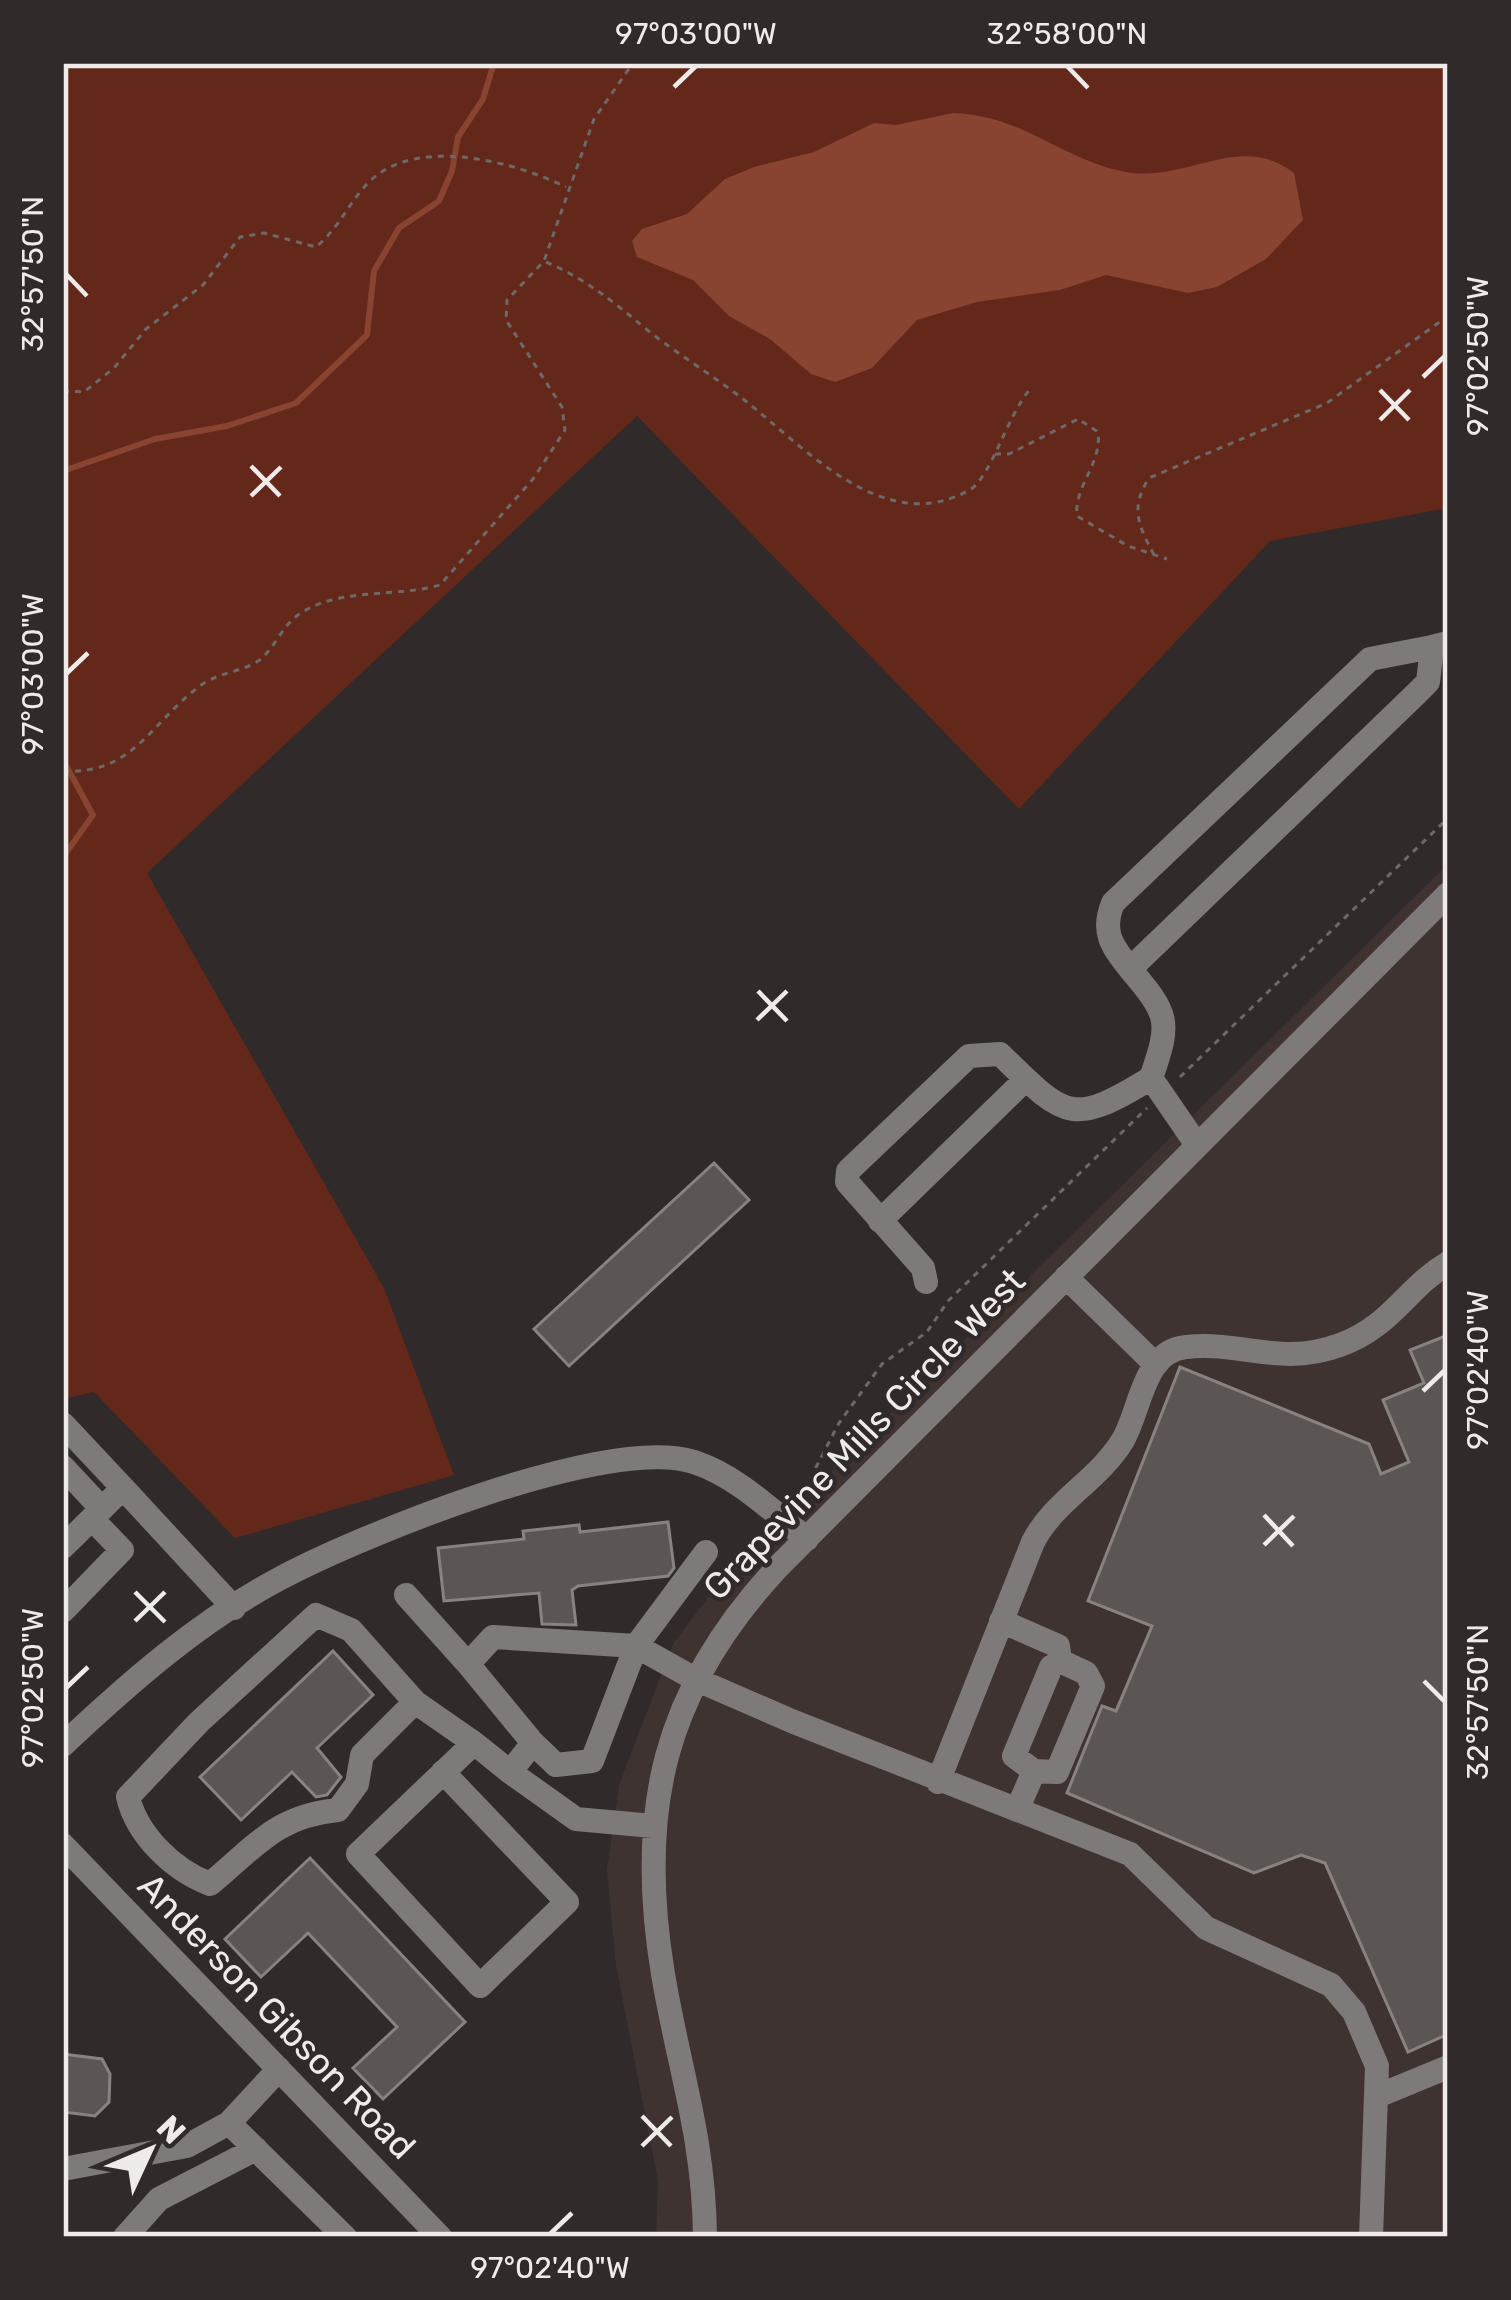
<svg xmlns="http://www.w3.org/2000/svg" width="1511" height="2300" viewBox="0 0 1511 2300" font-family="Rubik,sans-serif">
	<rect width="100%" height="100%" fill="#302b2a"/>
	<!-- built -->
	<path fill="#3e3330" d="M1448 864V2237H656L658 2181 616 1965 607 1870 619 1785 673 1644 741 1554 821 1482Z"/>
	<!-- green -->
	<path fill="#632819" d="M63 63H1448V508L1270 541 1019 809 637 416 147 873 384 1288 454 1475 235 1538 94 1392 63 1399Z"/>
	<!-- water -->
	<path fill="#884331" d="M953 113C1023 115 1062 160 1126 172 1187 183 1240 131 1294 173L1303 220 1266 259 1217 287 1188 293 1106 275 1060 290 977 302 917 320 872 368 835 382 811 374 770 339 729 316 693 280 637 257 632 241 642 229 687 214 725 179 754 167 814 152 874 123 896 125Z"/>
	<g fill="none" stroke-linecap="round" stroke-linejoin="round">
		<!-- stream -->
		<path stroke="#884331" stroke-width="6" d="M63 471 155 439 227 426 296 403 367 335 374 271 399 228 439 201 452 171 458 137 483 99 494 63
			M63 760 93 815 63 857"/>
	</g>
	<!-- building -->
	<path fill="#5b5554" stroke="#888281" stroke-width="3" d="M714 1163 749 1200 569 1366 534 1329Z
		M1448 1335V2034L1408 2052 1325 1863 1301 1855 1254 1873 1067 1793 1102 1706 1116 1711 1152 1626 1088 1601 1180 1367 1369 1444 1381 1474 1409 1462 1383 1400 1424 1383 1410 1350Z
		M668 1522 674 1568 668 1576 578 1586 572 1590 576 1625 542 1624 539 1593 444 1601 438 1548 524 1539 523 1531 579 1525 580 1532Z
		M333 1651 373 1695 317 1748 341 1777 327 1795 316 1797 292 1772 241 1820 200 1777Z
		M310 1858 465 2022 383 2099 353 2068 397 2027 308 1933 261 1977 225 1939Z
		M63 2054 102 2059 110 2074 109 2102 95 2116 63 2112Z"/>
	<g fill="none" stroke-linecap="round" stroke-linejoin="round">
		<!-- path -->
		<path stroke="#6e6968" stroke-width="3" stroke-dasharray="6 6" stroke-linecap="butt" d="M546 262C588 280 616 304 651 333 682 357 717 378 748 403 806 449 887 539 971 489 991 476 1008 414 1031 388
			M63 391 84 392 114 368 146 329 203 285 240 237 264 233 316 247C340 227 349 202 369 182 416 135 515 162 566 187
			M995 454H1009L1078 419 1098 432C1102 465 1074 485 1077 516L1128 546 1167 559
			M1154 555C1138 525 1130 508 1149 478L1327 403 1448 316
			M63 771C131 775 149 726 197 688 216 673 236 673 255 663 273 653 280 628 298 615 337 587 395 598 440 585L533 479 565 430 562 407 506 320 507 300 544 261 594 119 633 63
			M1180 1077 1448 818
			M799 1500 839 1423 882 1364 927 1332 948 1301 1147 1108"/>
		<!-- minor -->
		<path stroke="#7d7a79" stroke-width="24" d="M1130 969C1112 946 1101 932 1113 903L1370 659 1432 647
			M1151 1078 1197 1145
			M880 1221 1026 1079
			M1066 1277 1155 1364
			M926 1282 923 1268 847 1182 848 1171 969 1056 1000 1054C1065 1117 1070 1128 1151 1078 1171 1021 1169 1015 1130 969L1417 693 1428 682 1432 647 1448 643
			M63 1424 123 1488
			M63 1467 102 1509
			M63 1547 123 1488 234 1608
			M706 1552 636 1646 695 1679 794 1722 1130 1854 1206 1928 1331 1985 1354 2012 1377 2066 1371 2237
			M406 1595 468 1664
			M63 1611 122 1550 92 1519
			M1001 1621 1058 1646 1060 1661
			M415 1702 351 1630 316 1615 199 1722 128 1797C137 1835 173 1870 210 1884 256 1846 276 1816 338 1810L357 1784 362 1755 415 1702 474 1743
			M533 1743 468 1664 493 1637 636 1646 592 1761 556 1765 533 1743 510 1772 576 1819 653 1826
			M63 1745C129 1683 198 1622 279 1579 359 1536 609 1434 694 1462 737 1476 772 1511 807 1539
			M443 1772 567 1902 480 1986 358 1854 474 1743 510 1772
			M938 1782 1033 1542C1054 1501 1099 1480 1123 1440 1141 1409 1143 1351 1186 1347 1243 1341 1280 1367 1340 1345 1391 1327 1406 1288 1448 1263
			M1017 1810 1034 1771 1014 1756 1051 1667 1060 1661 1086 1673 1093 1686 1057 1772 1034 1771
			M63 1845 440 2237
			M1380 2095 1448 2067
			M229 2123 345 2237
			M63 2169 187 2146 229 2123 279 2069
			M125 2237 159 2199 256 2149
			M705 2237C704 2136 679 2070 663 1974 636 1811 663 1691 777 1568L1448 894"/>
	</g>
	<!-- ticks -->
	<path fill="none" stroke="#eeebea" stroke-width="4.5" d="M1067 66 1088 88M674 87 696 66M66 274 87 296M1423 377 1445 356M1380 390 1409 420M1380 420 1410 390M251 466 280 496M251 496 281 467M66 674 88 653M758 991 787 1021M757 1020 787 991M1423 1391 1445 1370M1264 1515 1293 1546M1264 1545 1294 1516M135 1592 165 1622M135 1621 165 1592M1424 1681 1445 1702M66 1688 88 1667M642 2116 671 2146M642 2146 672 2117M550 2234 572 2213"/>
	<g text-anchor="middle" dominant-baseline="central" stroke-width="9" stroke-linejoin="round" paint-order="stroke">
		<!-- street labels -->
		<g font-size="36" fill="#eeebea" stroke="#302b2a">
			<text transform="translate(864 1434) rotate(-46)">Grapevine Mills Circle West</text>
			<text transform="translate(277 2016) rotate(46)">Anderson Gibson Road</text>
		</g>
	</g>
	<!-- border -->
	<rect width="1511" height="2300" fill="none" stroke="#302b2a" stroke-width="132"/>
	<!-- north arrow -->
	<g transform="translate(150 2150) rotate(46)" stroke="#302b2a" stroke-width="9" paint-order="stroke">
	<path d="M0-9L21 45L0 30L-21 45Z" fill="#eeebea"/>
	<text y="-18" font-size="33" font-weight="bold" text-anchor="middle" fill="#eeebea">N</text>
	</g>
	<rect x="66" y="66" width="1379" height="2168" fill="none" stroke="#eeebea" stroke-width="4.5"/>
	<g font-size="30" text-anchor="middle" fill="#eeebea">
		<text x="696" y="44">97°03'00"W</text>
		<text x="1067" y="44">32°58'00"N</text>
		<text transform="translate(33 274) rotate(-90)" y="10">32°57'50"N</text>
		<text transform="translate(1478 356) rotate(-90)" y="10">97°02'50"W</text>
		<text transform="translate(33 674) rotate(-90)" y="10">97°03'00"W</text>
		<text transform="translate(1478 1370) rotate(-90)" y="10">97°02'40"W</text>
		<text transform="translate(33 1688) rotate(-90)" y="10">97°02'50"W</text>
		<text transform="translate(1478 1702) rotate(-90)" y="10">32°57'50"N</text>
		<text x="550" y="2278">97°02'40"W</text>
	</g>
</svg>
